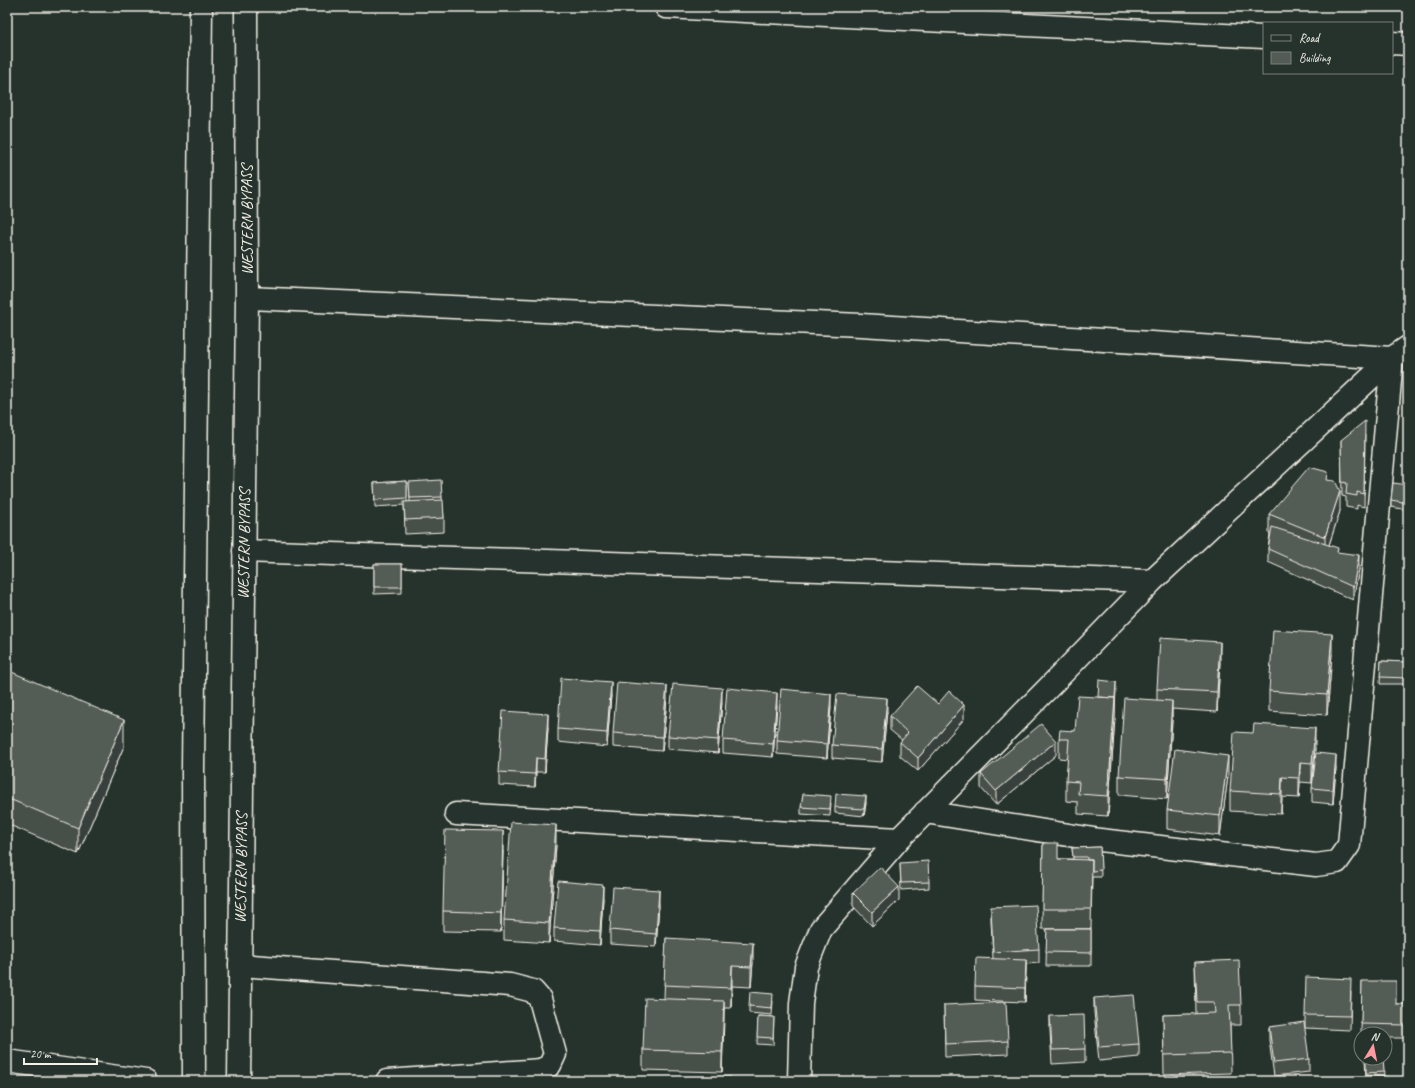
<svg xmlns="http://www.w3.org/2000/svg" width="1415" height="1088" viewBox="0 0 1415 1088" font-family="Caveat,sans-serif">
	<rect width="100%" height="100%" fill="#26332d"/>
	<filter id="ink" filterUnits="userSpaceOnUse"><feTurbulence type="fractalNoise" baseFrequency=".025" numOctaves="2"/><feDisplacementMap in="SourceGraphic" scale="8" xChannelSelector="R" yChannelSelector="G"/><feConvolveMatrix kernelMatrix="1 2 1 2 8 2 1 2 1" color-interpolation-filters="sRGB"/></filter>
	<g filter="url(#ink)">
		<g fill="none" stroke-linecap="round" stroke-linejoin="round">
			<defs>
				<path id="minor" d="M666 7 1264 37
					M1392 43 1408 44
					M247 298 861 325 1392 358 1349 845 1337 862 1316 865 1100 840 925 812
					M244 551 1152 581
					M456 814 899 839
					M240 965 510 985 533 991 540 999 555 1054 550 1065 541 1070 387 1081
					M7 1061 146 1081
					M799 1081 801 1003 806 967 821 929 899 839 1057 679 1152 581 1392 358 1408 347"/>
				<path id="major" d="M194 1081 193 770 201 7
					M239 1081 247 298 246 7"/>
			</defs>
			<!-- minor casing -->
			<use href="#minor" stroke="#f4f1e8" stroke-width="25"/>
			<!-- major casing -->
			<use href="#major" stroke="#f4f1e8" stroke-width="25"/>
			<!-- minor -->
			<use href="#minor" stroke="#26332d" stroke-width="22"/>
			<!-- major -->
			<use href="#major" stroke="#26332d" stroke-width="22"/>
		</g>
		<!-- wall -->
		<path fill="#474f49" stroke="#f4f1e8" d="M1365 435 1364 507 1357 505V509L1346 507V497L1342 496 1341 440Z
			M1328 480 1340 511 1329 545 1359 569 1353 600 1268 562V549L1270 534H1269V514Z
			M407 481V502H410L409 482 442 497 444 518V532L405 534 404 505 375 507 374 483Z
			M1408 485V510L1391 507V500Z
			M374 564H402V593L374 594Z
			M1332 654 1327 715 1269 711V691Z
			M1381 661 1408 662V684H1380Z
			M1220 662 1217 712 1172 709V721L1167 799 1119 795V776L1157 700V689Z
			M7 670 124 746 78 854 7 824Z
			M1116 689 1115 705V718L1108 816 1078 814V802L1066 801V781L1068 759 1059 758V739L1075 731 1098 697Z
			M611 695 607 747 558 742V729Z
			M667 699 662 751 613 747V733Z
			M722 702 718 753 668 749V736Z
			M938 704 964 719 918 771 900 756V742L902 740 890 730V716Z
			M777 706 773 757 723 753V740Z
			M831 707 827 758 777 754V740Z
			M887 711 882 762 832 758V745Z
			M548 728 545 772H536L535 787 499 785V772Z
			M1315 748 1312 783 1300 782 1299 798 1282 797 1281 814 1230 811V791Z
			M1056 755 996 805 981 788V774Z
			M1336 768 1333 804 1312 802V788Z
			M1228 776 1220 836 1167 829V810Z
			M831 803 830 816 801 814V807Z
			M866 803 864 816 835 813V807Z
			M1043 843 1058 859H1073L1072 848 1100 847 1101 877H1092L1091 929H1042Z
			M556 845 549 943 504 940V920Z
			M503 851 501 932 443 931V911Z
			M900 863 929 882V888L901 890Z
			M853 893 899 900 872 926 853 906Z
			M603 898 600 945 554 941V928Z
			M659 904 656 947 610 944V930Z
			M991 907 1039 949V963L1026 964 1025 1002 975 1000V986L993 958 991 921Z
			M1047 929H1091V966H1046Z
			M666 938 753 962 751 987 732 986 731 1008H724L722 1072 643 1070V1050L664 999Z
			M1195 962 1241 1005V1025H1230L1231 1073 1164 1075 1163 1015 1196 1014Z
			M1362 981 1396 1004H1406V1038H1385V1034H1361Z
			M1351 992 1350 1030 1305 1028V1015Z
			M1094 998 1139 1044V1057L1099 1061 1094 1012Z
			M773 1001 772 1015 749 1013V1006Z
			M944 1005 1008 1041V1054L945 1057Z
			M758 1016 774 1017 773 1045 757 1044Z
			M1050 1016 1085 1049V1062L1052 1064 1050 1030Z
			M1269 1027 1309 1059V1072L1274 1076 1269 1040Z
			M1365 1058H1383L1384 1077 1388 1081 1366 1080Z"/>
		<!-- shaded-wall -->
		<path fill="#39403c" stroke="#f4f1e8" d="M1340 491V511L1325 557V537Z
			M1359 555V569L1353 600V587Z
			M1332 634V654L1327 715V695Z
			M1220 642V662L1217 712V692Z
			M611 682V695L607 747V733Z
			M1116 682 1115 718 1108 816V796Z
			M667 686V699L662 751V737Z
			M722 688V702L718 753V740Z
			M777 693V706L773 757V744Z
			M831 694V707L827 758V744Z
			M887 698V711L882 762V749Z
			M1172 701V721L1167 799V779Z
			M964 705V719L918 771V758Z
			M548 714V728L545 772V759Z
			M124 720V746L78 854V828Z
			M1315 728V748L1312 783V763Z
			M1056 741V755L996 805V791Z
			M1336 755V768L1333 804V790Z
			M1228 756V776L1220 836V816Z
			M536 758V772L535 787V774Z
			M1300 762V782L1299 798V778Z
			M1282 777V797L1281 814V794Z
			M866 796V803L864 816V809Z
			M556 825V845L549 943V923Z
			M503 831V851L501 932V913Z
			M603 885V898L600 945V931Z
			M899 887V900L872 926V912Z
			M659 890V904L656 947V934Z
			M753 943V962L751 987V967Z
			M1026 960V973L1025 1002V988Z
			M732 966V986L731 1008V988Z
			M724 1001V1021L722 1072V1052Z"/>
		<!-- building -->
		<path fill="#525c55" stroke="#f4f1e8" d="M1365 421 1364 494 1357 492V496L1346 494 1347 483 1342 482 1341 440Z
			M1309 467 1328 472 1327 480 1335 481 1340 491 1325 537 1269 514Z
			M441 480 442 497 410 498 409 482Z
			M407 481V498L375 500 374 483Z
			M1393 483 1408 485V503L1391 500Z
			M443 500 444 518 405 520 404 502Z
			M1272 527 1338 548 1337 552 1359 555 1353 587 1268 549Z
			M374 564H402V587H374Z
			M1273 630 1332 634 1327 695 1269 691Z
			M1160 638 1220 642 1217 692 1157 689Z
			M1381 661 1408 662V678L1380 677Z
			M7 670 124 720 78 828 7 798Z
			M561 678 611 682 607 733 558 729Z
			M1099 680 1116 682 1115 698 1098 697Z
			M617 682 667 686 662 737 613 733Z
			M673 684 722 688 718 740 668 736Z
			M917 686 938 704 949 691 964 705 918 758 900 742 908 733 890 716Z
			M727 688 777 693 773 744 723 740Z
			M781 689 831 694 827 744 777 740Z
			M837 694 887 698 882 749 832 745Z
			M1078 696 1115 698 1108 796 1078 794 1079 782 1066 781 1069 739H1059L1060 730 1075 731Z
			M1124 698 1172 701 1167 779 1119 776Z
			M503 711 548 714 545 759 536 758 535 774 499 772Z
			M1041 724 1056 741 996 791 981 774Z
			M1254 724 1315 728 1312 763 1300 762 1299 778 1282 777 1281 794 1230 791 1234 732 1253 733Z
			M1175 749 1228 756 1220 816 1167 810Z
			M1316 753 1336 755 1333 790 1312 788Z
			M803 794 831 796 830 809 801 807Z
			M836 794 866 796 864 809 835 807Z
			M511 822 556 825 549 923 504 920Z
			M445 830 503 831 501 913 443 911Z
			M1043 843H1058V859L1092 860 1091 909H1042Z
			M1100 847 1101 870 1092 871V860H1087V857H1073L1072 848Z
			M928 861 929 882 901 883 900 863Z
			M880 867 899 887 872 912 853 893Z
			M558 881 603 885 600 931 554 928Z
			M613 887 659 890 656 934 610 930Z
			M1036 905 1039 949 993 952 991 907Z
			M1047 929H1091V953L1046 952Z
			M666 938 753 943 751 967 732 966 731 988 664 985Z
			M976 958 1026 960 1025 988 975 986Z
			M1239 960 1241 1005H1229L1231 1053 1164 1055 1163 1015 1215 1013 1214 1002H1197L1195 962Z
			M1306 977 1351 979 1350 1016 1305 1015Z
			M1362 981H1396V1004H1406V1025L1361 1024Z
			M750 992 773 994 772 1008 749 1006Z
			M1134 995 1139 1044 1099 1047 1094 998Z
			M645 998 724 1001 722 1052 643 1050Z
			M1006 1002 1008 1041 945 1044 944 1005Z
			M1084 1015 1085 1049 1052 1050 1050 1016Z
			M758 1016 774 1017 773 1038 757 1037Z
			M1304 1022 1309 1059 1274 1063 1269 1027Z
			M1366 1058H1383L1384 1072 1366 1073Z
			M1367 1075 1388 1077V1081H1367Z
			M680 1077H731V1081H680Z"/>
	</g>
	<g text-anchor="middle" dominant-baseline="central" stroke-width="3" stroke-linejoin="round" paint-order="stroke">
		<!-- street labels -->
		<g font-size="16" fill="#f4f1e8" stroke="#26332d">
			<text transform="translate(247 220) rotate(-90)">WESTERN BYPASS</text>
			<text transform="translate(244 544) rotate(-89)">WESTERN BYPASS</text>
			<text transform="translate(241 868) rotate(-89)">WESTERN BYPASS</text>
		</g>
	</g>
	<!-- margin -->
	<rect width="1415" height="1088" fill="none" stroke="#26332d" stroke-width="24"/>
	<rect x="12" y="12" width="1391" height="1064" fill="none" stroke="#f4f1e8" stroke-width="1.5" filter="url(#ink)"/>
	<!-- legend -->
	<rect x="1263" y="22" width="130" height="52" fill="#26332d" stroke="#787f78"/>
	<rect x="1271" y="35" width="20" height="6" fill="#26332d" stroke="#787f78"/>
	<text x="1299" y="42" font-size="12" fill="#f4f1e8">Road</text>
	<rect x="1271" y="52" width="20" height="12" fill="#525c55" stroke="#787f78"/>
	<text x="1299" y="62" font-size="12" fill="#f4f1e8">Building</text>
	<!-- north arrow -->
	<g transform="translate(1373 1046) rotate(10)"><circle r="19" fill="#26332d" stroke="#787f78"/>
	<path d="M0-3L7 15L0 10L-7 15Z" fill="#ff9aa2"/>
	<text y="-6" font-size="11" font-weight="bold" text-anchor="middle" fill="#f4f1e8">N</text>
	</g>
	<!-- scale -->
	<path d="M24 1058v6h73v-6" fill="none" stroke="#f4f1e8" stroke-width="2"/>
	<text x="30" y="1058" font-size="12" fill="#f4f1e8" stroke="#26332d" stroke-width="3" paint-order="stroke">20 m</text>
</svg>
